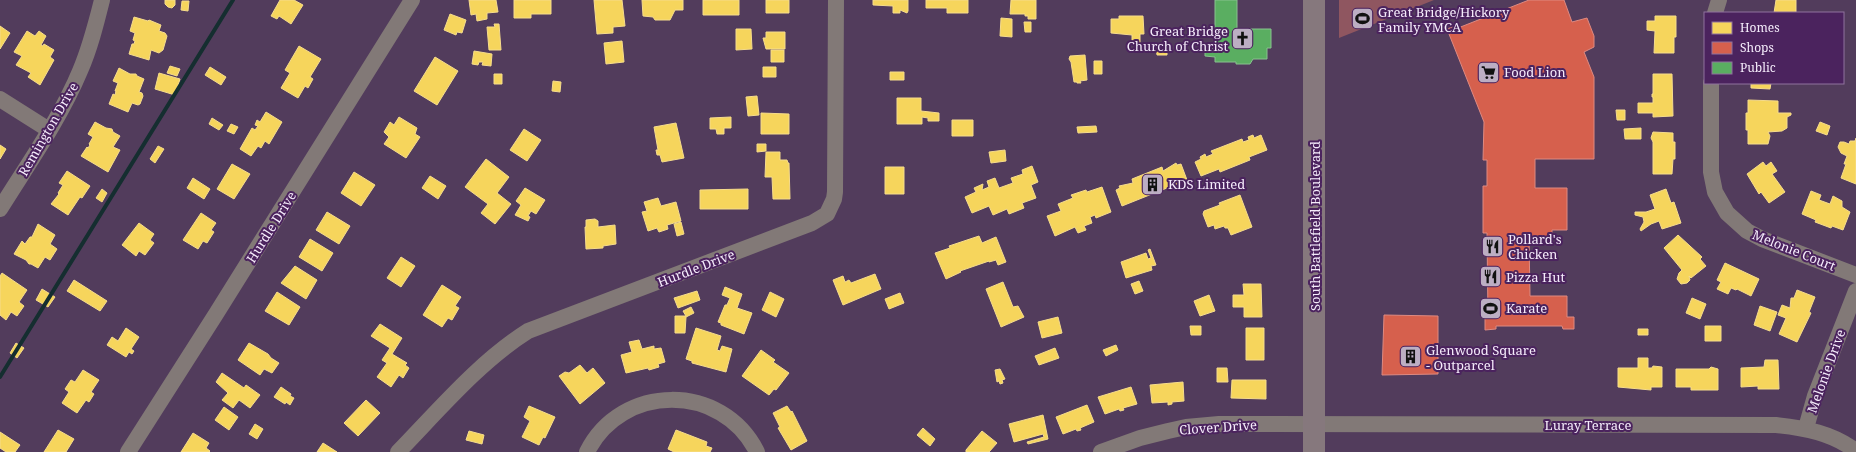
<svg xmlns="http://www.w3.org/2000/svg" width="1856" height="452" viewBox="0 0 1856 452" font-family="'Noto Serif',serif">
	<rect width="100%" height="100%" fill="#523c5c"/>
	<!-- green -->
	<path fill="#8f5660" d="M1339 0H1434L1339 38Z"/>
	<!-- homes -->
	<path fill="#f6d55c" stroke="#f6dc8c" d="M165 0H175V5L172 8 168 7 165 4Z
		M280 0H294L303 5 291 24 279 16 277 19 271 16Z
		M469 0H496L498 12 487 13V19L477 21 476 14 471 15Z
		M514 0H551V14H531V18H514Z
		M594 0H622L625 26 613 27V33L597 34Z
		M642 0H683V10H675L670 20H655L653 17 643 16Z
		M703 0H739V15H703Z
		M766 0H789V13H766Z
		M873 0H908V11L907 13 900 10V13H893V6L873 5Z
		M926 0H968V13H947V8H926Z
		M1011 0H1036V19H1028V16H1025V14H1010Z
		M1776 0H1796V13H1774Z
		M182 1H189L188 11 181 10Z
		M450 14 466 20 462 33 457 32 456 35 444 30Z
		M1119 16H1143L1144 34H1140V43L1132 44V35L1111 33V19H1119Z
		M1655 16H1676V37H1674V53H1654L1655 31 1647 30V21H1655Z
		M134 17 148 21 149 20 161 25 159 31 165 33 167 36 163 50 159 53 151 50 149 60 129 54 132 44H134L135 41 133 40 135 33 130 31Z
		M1001 18 1012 19V37L1000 36Z
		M1024 22H1031V32H1025Z
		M494 24H499L501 50H489L487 27H495Z
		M0 26 10 33 0 49Z
		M736 29H751L752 49 736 50Z
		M27 31 35 36 39 31 46 36 41 45 43 46 44 44 54 50 50 57 54 60 40 85 28 77 31 73 16 65 22 56 14 52Z
		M766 32H785V49H766L763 38H766Z
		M622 41 624 62 606 64 604 43Z
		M299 46 321 59 310 77 313 79 308 88 305 86 298 98 281 88 290 73 285 70Z
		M1167 47V55H1157L1156 48Z
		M771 50H784V62H771Z
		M474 51 492 54 491 66 482 65 483 62H479L478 65 472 64Z
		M1085 55 1087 80 1080 81 1081 83H1077V82H1074L1071 62 1069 59 1070 56Z
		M435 57 458 71 437 105 414 91Z
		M1094 61H1102V74H1094Z
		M170 66 180 69 177 76 167 73Z
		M210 67 226 77 221 85 205 75Z
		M763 67H776V77H763Z
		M119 68 130 74H136L137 76 144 79 139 92 142 93 143 96 140 104 138 105 132 103 128 112 109 104 113 94 115 95 116 91H115L118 83 113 81Z
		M890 72H904V80H890Z
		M159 73 180 79 175 95 155 89Z
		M494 74H502V84H494Z
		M1653 74H1672L1673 116 1653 117V113H1638V103H1653V97H1652V94H1653Z
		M553 81 561 82 560 92 552 91Z
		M1751 83H1771L1770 89 1751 88Z
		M757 96 759 115 748 116 746 97Z
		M897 98H921V111L939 113V121H928V118L922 117V124H897Z
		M1748 100 1778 101V113H1791V115L1787 117V128L1782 131 1768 132 1770 136 1768 144H1748V130H1746V113H1748Z
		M1616 110H1625V120H1617Z
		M266 112 282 122 269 144 265 141 261 148 258 146 251 156 240 149 252 128 255 130 258 126 255 125 257 120 260 122Z
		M761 113 789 114V134H761Z
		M399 117 417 128 415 134 420 137 406 158 384 144 389 137 384 132 390 122 394 125Z
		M731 117V128H724V134H717L716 129H710V118Z
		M212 118 223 125 219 130 209 124Z
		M952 120H973V136H952Z
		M95 122 106 128 112 129 113 132 120 136 113 147 120 150 108 172 81 156 87 147 88 148 90 145 89 144 93 137 88 134Z
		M1820 122 1830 126 1827 135 1816 131Z
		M676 123 684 158 662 162 660 155H657L656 150H658L654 127Z
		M231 124 238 127 234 134 227 131Z
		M1096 126 1097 132 1078 133 1077 127Z
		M1641 128V139H1625L1624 129Z
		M524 129 541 140 527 161 510 150Z
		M1653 132 1673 133V142H1675V159H1673L1672 174H1653V142L1651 138Z
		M1253 135 1254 138 1261 135 1267 150 1249 157 1250 160 1220 172 1219 169 1201 176 1195 162 1201 159 1200 157 1205 154 1206 157 1213 154 1211 151 1242 139 1243 142 1249 140 1248 137Z
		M1856 138V184L1841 178 1846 164H1844L1847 156 1841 153 1838 147 1840 142H1844L1849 144 1850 141H1855Z
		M757 144H766V151L757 152Z
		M0 145 6 149 0 159Z
		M158 146 164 149 155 163 150 159Z
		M1005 150 1006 161 991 163 989 152Z
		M766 152H780V160H787L788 163H789L790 199H773L772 177H765Z
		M486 159 509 177 497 193 511 204 495 224 481 213 488 204 465 187Z
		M1763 162 1766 166 1771 162 1777 171 1772 174 1785 192 1769 203 1761 192 1759 194 1747 174Z
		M1176 163 1177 165 1181 164 1187 180 1122 206 1116 190 1120 188 1119 186 1133 183 1132 179 1162 167 1163 171Z
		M232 164 250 174 234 199 217 189Z
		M1032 166 1038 182 1031 185 1036 198 1022 203 1024 208 1009 214 1007 209 993 215 989 206 972 213 965 197 976 192 974 188 983 184 982 190 989 187 987 181 995 178 999 188 1013 183 1011 178 1023 174 1022 170Z
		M885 167H904V194H885Z
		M67 171 90 186 82 198 80 197 68 215 51 204 59 194 58 193 63 185 59 183Z
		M354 172 375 185 361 206 341 193Z
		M430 176 446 186 438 199 422 188Z
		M193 178 210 189 204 199 187 188Z
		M1102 187 1111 212 1096 218 1095 215 1090 217 1092 223 1084 226 1086 230 1078 233 1075 227 1055 236 1047 216 1061 211 1058 204 1073 198 1071 195 1086 190 1087 192Z
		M525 188 545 200 536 214 531 211 528 216 530 217 528 221 515 215 521 205 516 201Z
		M102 189 107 193 102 202 96 198Z
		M748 189V209H700V190Z
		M1666 189 1671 203 1674 202 1681 223 1662 229 1659 221 1651 224 1641 231 1640 229 1644 222 1643 217 1635 215V212H1646L1655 209 1650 195Z
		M1811 191 1821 195 1819 200 1830 204 1833 196 1842 201V207L1850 212 1843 230 1832 226 1831 228 1815 222 1816 220 1802 214Z
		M1240 195 1252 227 1231 235 1228 228H1225L1224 226 1215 229 1214 225 1208 227 1203 214 1204 211 1220 205 1219 203Z
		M658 198 661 206 676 202 681 221 667 225 668 229 659 232 657 228 648 231 642 212 647 211 644 202Z
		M327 212 350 226 339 244 316 230Z
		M201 213 216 223 211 230 214 232 207 243 203 241 198 249 183 240Z
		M595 219 598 221V227L615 225 616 244 603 246V248L586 249 585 227H586V220Z
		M681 222 684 234 677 236 674 224Z
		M139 223 154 234 150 240 154 243 145 255 139 251 136 256 122 245Z
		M38 224 55 235 50 244 57 249 50 260 45 257 38 268 31 264H29L26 260 14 254 22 241 25 244 30 237H32Z
		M1678 235 1702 257 1700 259 1706 266 1691 278 1689 276 1690 280 1687 283 1681 284 1677 279 1679 273 1682 270 1664 248Z
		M979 236 982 243 996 237 1006 262 998 265 996 260 989 262V261L960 271 961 272 946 279 935 253 950 248 949 246Z
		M310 239 333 253 322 271 299 257Z
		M1150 249 1156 265 1151 266 1152 270 1126 278 1121 262 1146 253 1148 259 1151 258 1148 250Z
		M401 257 415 266 401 287 387 278Z
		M1725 263 1759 279 1751 296 1737 289 1736 290 1731 288 1728 294 1717 289 1721 282 1717 280Z
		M295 266 317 280 306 299 281 283Z
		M2 273 27 290 19 302 24 306 17 316 11 312 6 320 0 315V276Z
		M875 274 881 289 843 305 833 280 843 276 845 282 849 280 851 283Z
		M74 280 107 301 100 311 67 291Z
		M1139 281 1143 291 1135 294 1131 284Z
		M1003 282 1013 307 1018 306 1024 317 1001 327 986 289Z
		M1243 284H1261L1262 317H1244V307H1233V295H1244Z
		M442 285 461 297 455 306 459 308 452 320 448 318 442 327 423 315Z
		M725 287 742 294 737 308 752 313 744 334 721 325V323L718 322 725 305H727L730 298 722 295Z
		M42 289 55 297 48 307 36 300Z
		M1797 290 1815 297 1809 312 1811 313 1797 342 1779 334 1786 318 1778 315 1782 305 1790 308 1791 298H1794Z
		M697 291 700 300 678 308 674 298Z
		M277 292 300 307 289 325 265 311Z
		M770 292 784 299 776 317 762 310Z
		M900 293 904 303 889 309 885 299Z
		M1209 295 1215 311 1200 316 1194 301Z
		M1692 298 1706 304 1700 319 1686 313Z
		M1760 306 1777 312 1770 331 1754 325Z
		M691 307 694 313 686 317 685 333H675V316H686L683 311Z
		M1058 317 1062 333 1042 338 1038 322Z
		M380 324 402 338 392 354 407 363 405 365 409 368 403 378 399 375 391 387 377 377 387 363 382 360 390 348 371 336Z
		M1190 326H1201V335H1191Z
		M1705 326H1721V341H1705Z
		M126 328 139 337 131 349 134 351 132 354 129 352 126 357 107 345 112 337 118 341Z
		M696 328 721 336 717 350 720 351 722 346 732 349 726 372 692 363V361L686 359Z
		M1246 328H1264V360H1246Z
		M1638 329H1648V335H1638Z
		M639 340 642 349 654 346V349L661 348 665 362 658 364 659 367 649 370 648 368 626 373 621 355 632 352 629 342Z
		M16 343 24 348 17 358 10 353Z
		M249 343 268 354 271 358 279 363 272 373 264 369 260 375 238 360Z
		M1116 345 1118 350 1106 356 1103 350Z
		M1055 348 1059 358 1039 365 1035 356Z
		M761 350 775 360 773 362 789 373 776 390 774 389 769 395 742 376Z
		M1638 358H1648V368H1652L1653 366 1662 367V387H1651V390L1618 387V368H1638Z
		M1765 360H1778L1779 389H1758V386L1741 387V368L1764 367Z
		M580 365 587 373 593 368 605 383 580 404 559 376 565 372 569 373Z
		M1711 367 1718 369V390H1691V387H1676V369H1709Z
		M1217 368H1227L1228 382H1217Z
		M1000 369 1005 379 1002 380 1003 383 1000 384 999 381 997 382 995 370Z
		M83 370 99 380 91 392 94 394 89 402 86 400 77 413 62 403 69 392 65 389 71 380 75 382Z
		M222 373 244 388 246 385 260 395 250 408 239 400 233 408 222 400 228 393 216 382Z
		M1232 380H1266V399L1231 398Z
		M1183 382 1184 401 1172 402V404L1168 405V402L1152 403 1150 385Z
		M281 387 291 394 290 396 294 398 290 405 286 402 285 404 274 397Z
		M1131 387 1137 404 1123 408 1124 410 1120 411 1119 409 1105 414 1098 397Z
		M366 400 380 413 358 436 344 423Z
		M1087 405 1094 422 1080 428 1081 430 1077 431 1076 429 1063 434 1056 417Z
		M529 406 555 417 545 438 543 437 539 445 522 437 530 421 524 417Z
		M787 406 791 412 792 411 807 441 791 450 778 428 780 427 773 413Z
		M224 407 238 417 229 430 215 420Z
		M1043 415 1048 439 1028 444 1027 442 1044 437 1043 434 1014 442 1009 424Z
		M255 424 263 429 257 439 249 434Z
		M923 428 935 439 930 446 917 435Z
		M58 430 74 439 66 452H44Z
		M676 430 707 442 706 446 712 448 710 452H674L668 449Z
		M469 431 484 435 482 444 466 440Z
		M982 431 997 443 989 452H966V450Z
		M0 432 20 445 15 452H6L0 448Z
		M193 433 209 443 206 448 210 451 209 452H181Z
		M323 443 337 452H317Z"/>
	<!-- shops -->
	<path fill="#d6604d" stroke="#df8a81" d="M1529 0H1564L1572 22 1587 18 1594 36V47L1584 52 1594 77V159H1535V188H1567V230H1552V236L1529 238 1530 296H1567V317H1574V329H1563L1562 326H1496V329L1485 330V318H1488L1487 233H1483V186H1487V160H1483L1484 122 1447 29 1458 25V28Z
		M1384 315 1438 316V374L1382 375Z"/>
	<!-- public -->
	<path fill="#5aae61" stroke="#88c18f" d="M1215 0H1237V29H1271V48H1267V59H1253L1250 64H1236V62H1215V57L1205 56V49H1215Z"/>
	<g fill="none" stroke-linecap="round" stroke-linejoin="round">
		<!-- stream -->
		<path stroke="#152e30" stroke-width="4" d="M0 377 233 0"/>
		<!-- minor -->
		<path stroke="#827977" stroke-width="16" d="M1715 13 1719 0
			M1711 83V172L1715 192 1727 213 1747 231 1762 239 1856 275
			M0 99 49 130
			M0 209C28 164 60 119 80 71 90 48 96 24 102 0
			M1806 428 1815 396 1856 291
			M128 452 216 314 412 0
			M398 452C438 411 479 362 528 331L812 223 827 214 834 199 835 192 836 0
			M587 452C621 383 722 382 757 452
			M1101 452 1140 438 1168 431 1186 427 1219 424 1776 425C1805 428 1832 433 1856 451"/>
		<!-- primary -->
		<path stroke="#86787d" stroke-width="22" d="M1314 452V0"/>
	</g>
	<!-- icons -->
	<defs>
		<symbol id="stadium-square" viewBox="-11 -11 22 22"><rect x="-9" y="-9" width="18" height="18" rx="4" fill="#bcaec3" stroke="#4b235e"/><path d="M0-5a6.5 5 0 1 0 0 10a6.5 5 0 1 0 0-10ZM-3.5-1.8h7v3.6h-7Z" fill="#111"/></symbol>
		<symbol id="church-square" viewBox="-11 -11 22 22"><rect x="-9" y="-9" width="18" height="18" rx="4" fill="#bcaec3" stroke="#4b235e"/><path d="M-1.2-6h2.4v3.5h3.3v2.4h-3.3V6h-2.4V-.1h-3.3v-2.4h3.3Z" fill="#111"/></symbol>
		<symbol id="supermarket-square" viewBox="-11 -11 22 22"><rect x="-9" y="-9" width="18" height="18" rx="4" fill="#bcaec3" stroke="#4b235e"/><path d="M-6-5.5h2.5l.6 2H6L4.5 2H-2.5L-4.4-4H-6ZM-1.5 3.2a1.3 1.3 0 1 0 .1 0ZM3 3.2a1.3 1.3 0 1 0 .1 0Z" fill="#111"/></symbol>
		<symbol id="building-square" viewBox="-11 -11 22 22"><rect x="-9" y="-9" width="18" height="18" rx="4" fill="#bcaec3" stroke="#4b235e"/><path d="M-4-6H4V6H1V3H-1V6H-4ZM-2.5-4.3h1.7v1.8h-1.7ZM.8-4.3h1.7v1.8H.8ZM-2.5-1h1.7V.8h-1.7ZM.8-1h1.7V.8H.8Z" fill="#111"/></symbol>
		<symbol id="restaurant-square" viewBox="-11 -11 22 22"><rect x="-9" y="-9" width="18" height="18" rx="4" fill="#bcaec3" stroke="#4b235e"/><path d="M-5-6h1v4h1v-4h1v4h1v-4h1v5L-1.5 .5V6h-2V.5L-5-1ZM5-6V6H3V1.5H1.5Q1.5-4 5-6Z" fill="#111"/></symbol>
	</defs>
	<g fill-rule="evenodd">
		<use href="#stadium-square" x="1350" y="6" width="25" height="25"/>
		<use href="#church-square" x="1230" y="26" width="25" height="25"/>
		<use href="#supermarket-square" x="1476" y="60" width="25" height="25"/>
		<use href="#building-square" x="1140" y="172" width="25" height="25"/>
		<use href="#restaurant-square" x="1480" y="234" width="25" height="25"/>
		<use href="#restaurant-square" x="1478" y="264" width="25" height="25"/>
		<use href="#stadium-square" x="1478" y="296" width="25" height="25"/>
		<use href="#building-square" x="1398" y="344" width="25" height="25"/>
	</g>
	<g text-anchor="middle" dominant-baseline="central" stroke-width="4" stroke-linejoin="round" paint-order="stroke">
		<!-- poi labels -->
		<g font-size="13" fill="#f5ecfb" stroke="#4b235e" text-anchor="start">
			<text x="1378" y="12">Great Bridge/Hickory<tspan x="1378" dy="15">Family YMCA</tspan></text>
			<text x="1228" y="31" text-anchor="end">Great Bridge<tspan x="1228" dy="15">Church of Christ</tspan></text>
			<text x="1504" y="72">Food Lion</text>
			<text x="1168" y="184">KDS Limited</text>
			<text x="1508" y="239">Pollard's<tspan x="1508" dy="15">Chicken</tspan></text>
			<text x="1506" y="277">Pizza Hut</text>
			<text x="1506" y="308">Karate</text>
			<text x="1426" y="350">Glenwood Square<tspan x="1426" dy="15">- Outparcel</tspan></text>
		</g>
		<!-- street labels -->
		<g font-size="13" fill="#f5ecfb" stroke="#4b235e">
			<text transform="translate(48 129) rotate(-60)">Remington Drive</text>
			<text transform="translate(1315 226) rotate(-90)">South Battlefield Boulevard</text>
			<text transform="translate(271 227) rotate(-58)">Hurdle Drive</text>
			<text transform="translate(1794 250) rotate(22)">Melonie Court</text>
			<text transform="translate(696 268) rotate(-21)">Hurdle Drive</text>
			<text transform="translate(1826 371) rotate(-70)">Melonie Drive</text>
			<text x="1588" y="425">Luray Terrace</text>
			<text transform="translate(1218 427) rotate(-4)">Clover Drive</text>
		</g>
	</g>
	<!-- legend -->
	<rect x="1704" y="12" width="140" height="72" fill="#4b235e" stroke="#8f739d"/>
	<rect x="1712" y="22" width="20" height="12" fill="#f6d55c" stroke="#8f739d"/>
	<text x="1740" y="32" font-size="12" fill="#f5ecfb">Homes</text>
	<rect x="1712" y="42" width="20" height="12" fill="#d6604d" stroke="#8f739d"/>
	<text x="1740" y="52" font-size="12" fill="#f5ecfb">Shops</text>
	<rect x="1712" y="62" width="20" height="12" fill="#5aae61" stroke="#8f739d"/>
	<text x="1740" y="72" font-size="12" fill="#f5ecfb">Public</text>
</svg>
